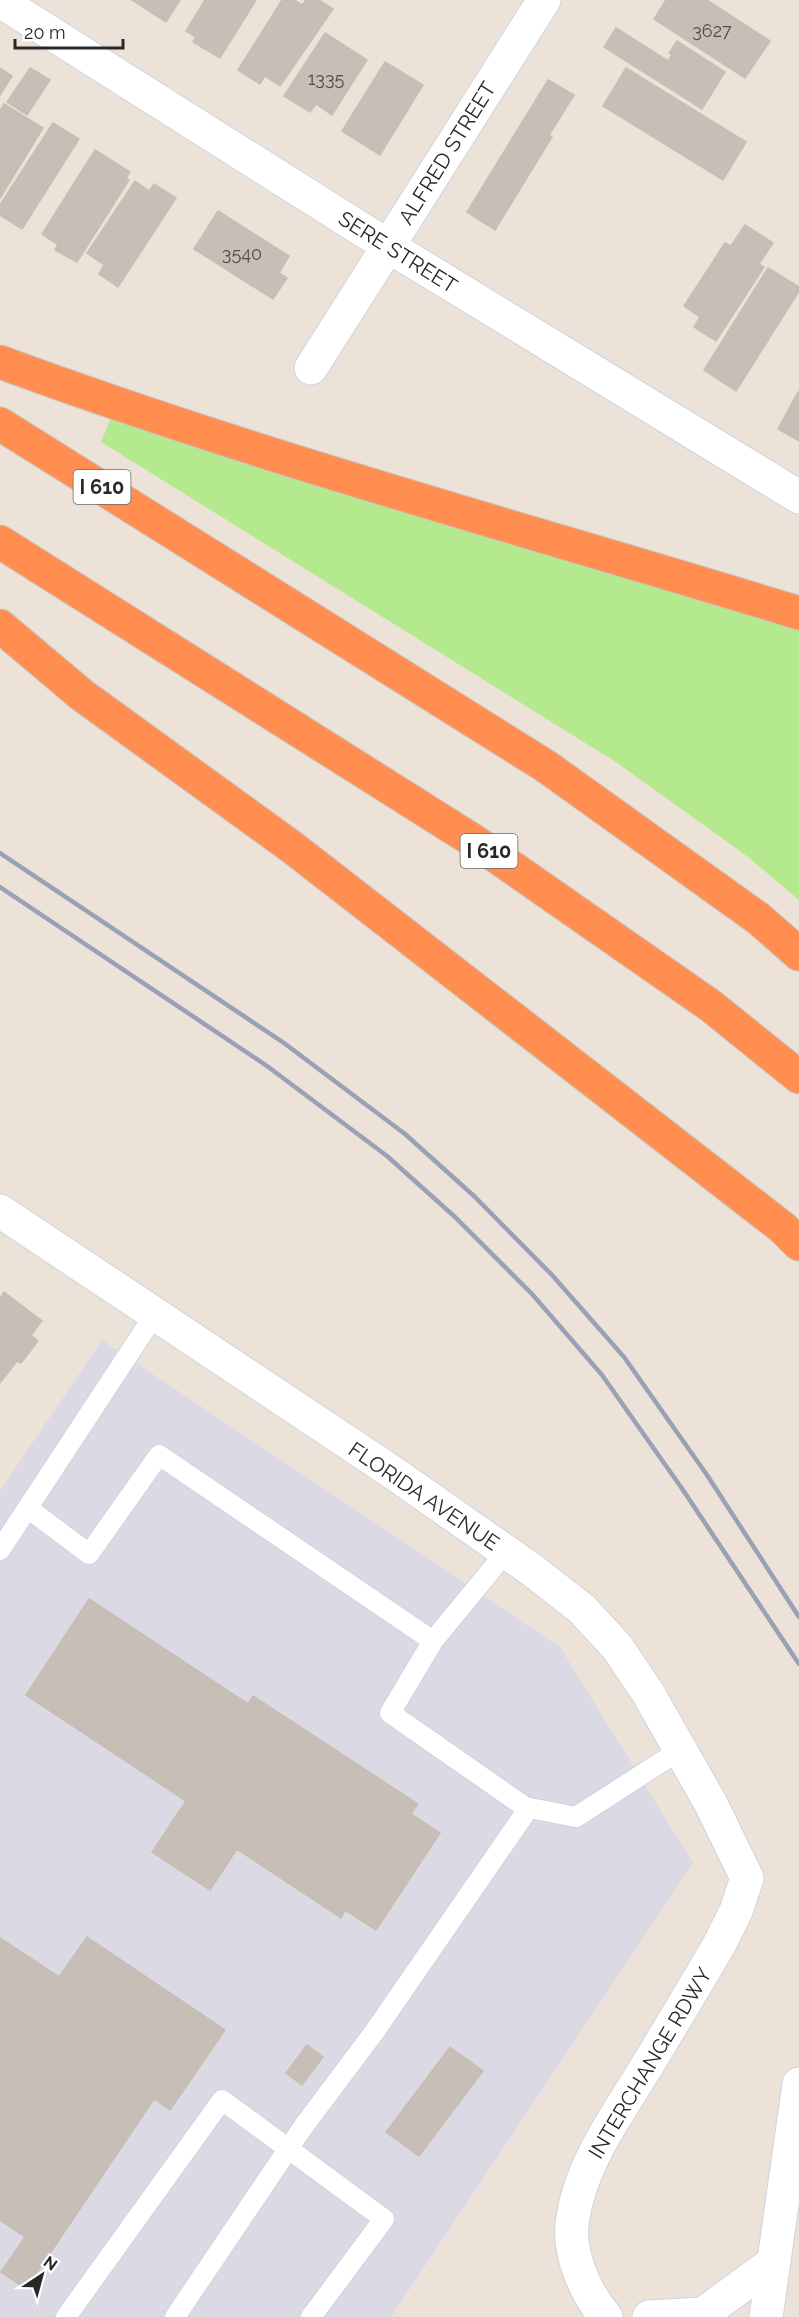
<svg xmlns="http://www.w3.org/2000/svg" width="799" height="2317" viewBox="0 0 799 2317" font-family="Raleway,sans-serif">
	<rect width="100%" height="100%" fill="#ece2d7"/>
	<!-- industrial -->
	<path fill="#dbd9e3" d="M102 1340 560 1647 693 1863 391 2317H0V1491Z"/>
	<!-- green -->
	<path fill="#b4ea8d" d="M111 418 799 625V900L748 857 616 762 101 442Z"/>
	<!-- building -->
	<path fill="#c7bfb7" stroke="#c7beb1" stroke-width="1.5" d="M132 0H180L166 22Z
		M205 0H256L220 58 193 42 196 37 186 31Z
		M282 0H294L302 5 306 0H319L333 9 280 86 265 76 260 84 238 70Z
		M666 0H707L770 41 745 78 654 19Z
		M616 28 668 61 672 55 669 53 677 41 725 72 702 109 604 47Z
		M325 33 367 60 332 115 316 104 310 112 284 96Z
		M385 62 423 85 380 155 342 131Z
		M0 68 12 76 0 95Z
		M30 68 50 80 27 115 7 102Z
		M626 68 746 142 723 180 603 106Z
		M548 80 574 95 549 135 552 137 495 230 467 212Z
		M4 104 43 128 0 198V111Z
		M53 123 79 139 22 229 0 215V205Z
		M95 150 130 172 126 178 129 180 77 262 55 250 58 245 42 234Z
		M135 181 149 191 154 184 176 198 118 287 99 274 104 265 87 253Z
		M218 211 289 256 279 273 287 278 273 299 194 249Z
		M745 225 773 243 759 264 764 267 716 341 694 327 700 317 684 306 725 243 731 246Z
		M768 268 799 287V291L736 391 704 370Z
		M798 392 799 393V441L778 429Z
		M4 1292 42 1321 31 1335 38 1341 21 1363 17 1361 0 1383V1298Z
		M89 1599 248 1704 253 1696 418 1804 411 1814 440 1833 376 1930 345 1910 341 1918 237 1849 210 1890 152 1852 186 1801 26 1695Z
		M87 1937 225 2030 170 2110 154 2099 26 2289 1 2272 25 2237 0 2220V1938L59 1977Z
		M307 2045 323 2057 302 2085 286 2073Z
		M450 2047 483 2071 419 2156 386 2132Z"/>
	<g fill="none" stroke-linecap="round" stroke-linejoin="round">
		<defs>
			<path id="lane" d="M29 1509 89 1554 159 1455 433 1641 390 1713 528 1809 375 2031 303 2127 175 2317
				M0 1550 155 1314
				M433 1641 506 1552
				M525 1807 576 1817 680 1750
				M66 2317 222 2100 384 2219 311 2317"/>
			<path id="street" d="M0 1 388 246 799 497
				M311 368 544 0
				M0 1211 392 1472 532 1570 582 1609 617 1647 648 1693 711 1804 747 1878 736 1911 719 1945C694 1988 668 2031 642 2074 613 2121 578 2169 572 2225 569 2256 586 2294 606 2317
				M649 2317 703 2314 774 2262"/>
			<path id="secondary" d="M766 2317 799 2084"/>
			<path id="highway" d="M0 362C263 459 532 531 799 613
				M0 424 547 767 759 919 799 954
				M0 542 477 843 711 1006 799 1077
				M0 626 82 695 293 848 783 1228 799 1244"/>
		</defs>
		<!-- lane casing -->
		<use href="#lane" stroke="#cdd3e3" stroke-width="22"/>
		<!-- street casing -->
		<use href="#street" stroke="#cdd3e3" stroke-width="35"/>
		<!-- secondary casing -->
		<use href="#secondary" stroke="#cdd3e3" stroke-width="35"/>
		<!-- highway casing -->
		<use href="#highway" stroke="#c7c7c7" stroke-width="35"/>
		<!-- lane -->
		<use href="#lane" stroke="#fff" stroke-width="20"/>
		<!-- street -->
		<use href="#street" stroke="#fff" stroke-width="33"/>
		<!-- secondary -->
		<use href="#secondary" stroke="#fff" stroke-width="33"/>
		<!-- highway -->
		<use href="#highway" stroke="#ff8e50" stroke-width="33"/>
		<!-- rail -->
		<path stroke="#9aa0b5" stroke-width="4.5" d="M0 853 284 1043 405 1134 474 1196 552 1275 624 1357 707 1475 799 1617
			M0 887 267 1066 387 1156 455 1217 532 1294 602 1375 683 1490 799 1664"/>
	</g>
	<g text-anchor="middle" dominant-baseline="central" stroke-width="4.5" stroke-linejoin="round" paint-order="stroke">
		<!-- number labels -->
		<g font-size="18" fill="#504e4c">
			<text x="712" y="30">3627</text>
			<text x="326" y="78">1335</text>
			<text x="242" y="253">3540</text>
		</g>
		<!-- shield labels -->
		<g fill="#fff" stroke="#686868" stroke-width="1.5">
			<rect x="73.5" y="470" width="57" height="34" rx="4.5"/>
			<rect x="460.5" y="834" width="57" height="34" rx="4.5"/>
		</g>
		<g font-size="20" font-weight="bold" fill="#282828">
			<text x="102" y="487">I 610</text>
			<text x="489" y="851">I 610</text>
		</g>
		<!-- street labels -->
		<g font-size="21" fill="#282828" stroke="#fff">
			<text transform="translate(447 153) rotate(-58)">ALFRED STREET</text>
			<text transform="translate(398 252) rotate(32)">SERE STREET</text>
			<text transform="translate(424 1496) rotate(34)">FLORIDA AVENUE</text>
			<text transform="translate(650 2063) rotate(-59)">INTERCHANGE RDWY</text>
		</g>
	</g>
	<!-- north arrow -->
	<g transform="translate(42 2275) rotate(36)" stroke="#ffffff" stroke-width="4.5" paint-order="stroke">
	<path d="M0-4.5L10 22L0 15L-10 22Z" fill="#282828"/>
	<text y="-9" font-size="16" font-weight="bold" text-anchor="middle" fill="#282828">N</text>
	</g>
	<!-- scale -->
	<path d="M15 39v9h108v-9" fill="none" stroke="#282828" stroke-width="3"/>
	<text x="24" y="39" font-size="18" fill="#282828" stroke="#ffffff" stroke-width="4.5" paint-order="stroke">20 m</text>
</svg>
